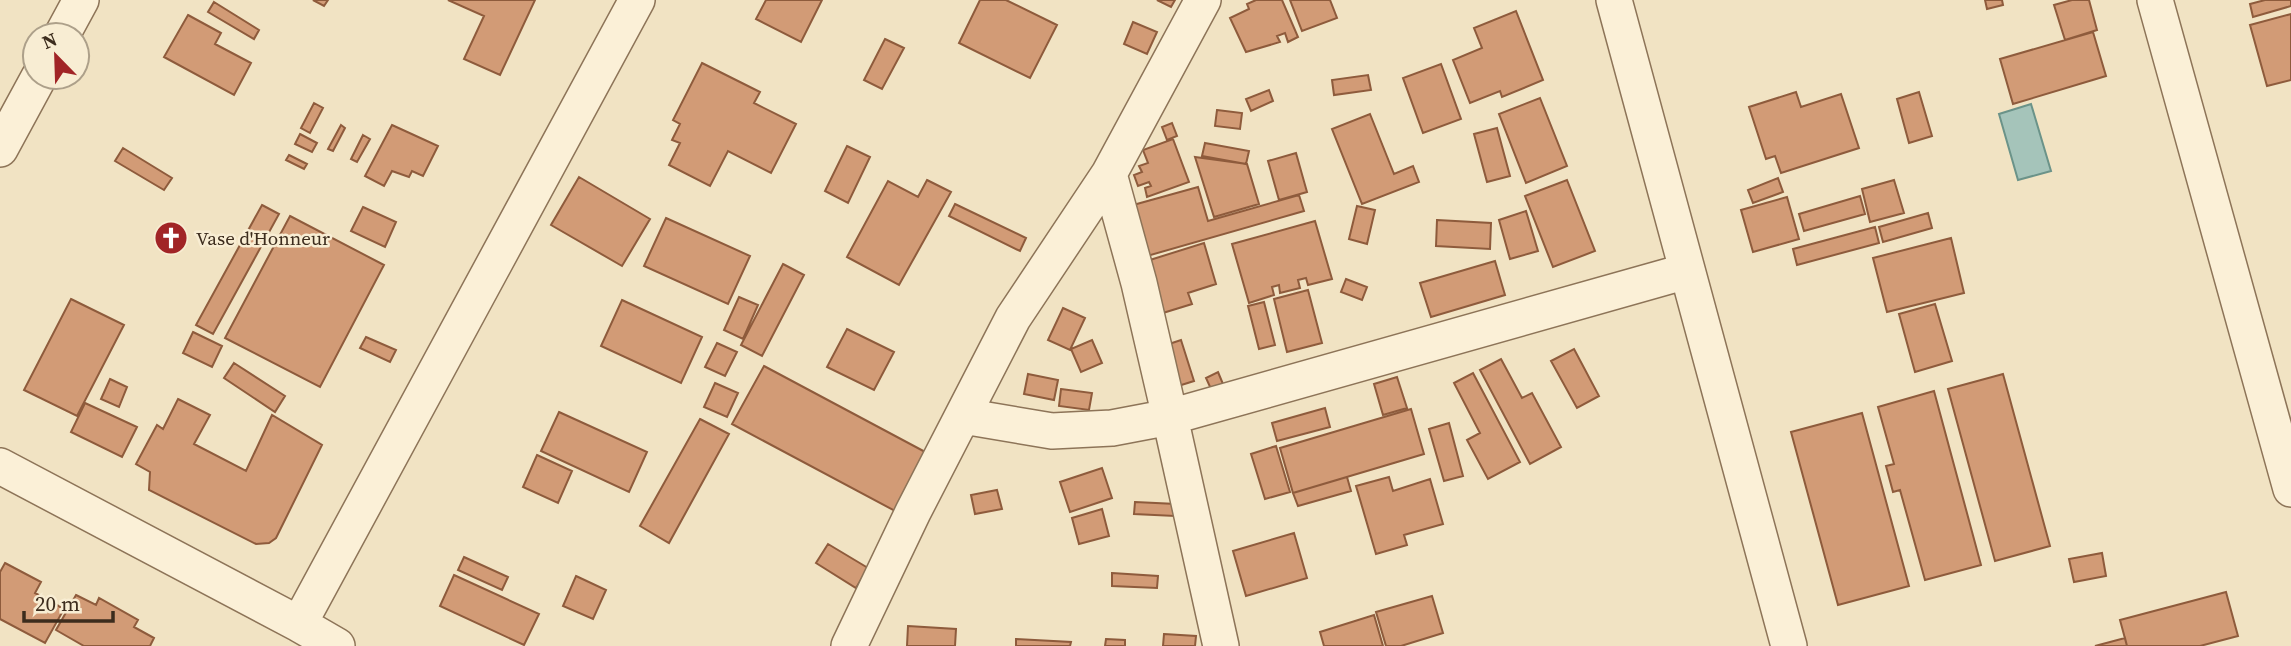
<svg xmlns="http://www.w3.org/2000/svg" width="2291" height="646" viewBox="0 0 2291 646" font-family="'Source Serif 4',serif">
	<rect width="100%" height="100%" fill="#f1e3c3"/>
	<!-- water -->
	<path fill="#a5c4ba" stroke="#6b9389" stroke-width="2" d="M2031 104 2051 171 2018 180 1999 114Z"/>
	<!-- building -->
	<path fill="#d29b76" stroke="#8e5b3c" stroke-width="2" d="M313 0H328L324 6Z
		M448 0H535L500 75 464 59 484 16Z
		M766 0H822L801 42 756 19Z
		M980 0H1006L1057 25 1030 78 959 43Z
		M1157 0H1175L1171 7Z
		M1256 0H1282L1298 37 1288 42 1285 33 1277 36 1280 42 1246 52 1230 18 1249 9 1247 4Z
		M1290 0H1330L1337 18 1302 31Z
		M1985 0H2002L2003 5 1987 9Z
		M2072 0H2089L2097 30 2065 40 2054 5Z
		M2265 0H2291V6L2253 17 2250 4Z
		M214 2 259 30 254 39 208 12Z
		M1516 11 1543 80 1502 97 1500 91 1470 103 1453 60 1482 48 1474 28Z
		M2291 14V80L2267 86 2250 25Z
		M188 15 221 33 215 44 251 63 234 95 164 57Z
		M1133 22 1157 32 1147 54 1124 44Z
		M2093 32 2106 76 2013 104 2000 59Z
		M885 39 904 48 882 89 864 80Z
		M702 63 760 92 754 103 796 124 771 173 728 151 710 186 669 165 680 143 672 140 680 124 673 120Z
		M1441 64 1461 119 1423 133 1403 78Z
		M1368 75 1371 90 1334 95 1332 80Z
		M1269 90 1273 101 1251 111 1246 99Z
		M1796 92 1801 107 1841 94 1859 148 1781 173 1775 156 1766 159 1749 107Z
		M1919 92 1932 136 1909 143 1897 99Z
		M1540 98 1567 166 1526 183 1499 114Z
		M314 103 323 108 310 133 301 128Z
		M1217 110 1242 113 1240 129 1215 126Z
		M1370 114 1394 174 1413 166 1419 182 1362 204 1332 129Z
		M1172 123 1177 136 1167 140 1162 127Z
		M341 125 345 128 333 151 328 149Z
		M392 125 438 146 423 176 412 171 409 177 392 171 384 186 365 176Z
		M1497 128 1510 176 1487 182 1474 134Z
		M300 134 317 143 312 152 295 144Z
		M363 135 370 139 357 162 351 159Z
		M1173 139 1189 182 1147 197 1145 188 1151 186 1149 182 1138 186 1134 175 1142 172 1139 166 1148 163 1143 150Z
		M1205 143 1249 151 1246 164 1202 156Z
		M847 146 870 157 848 203 825 191Z
		M123 148 172 178 164 190 115 161Z
		M1296 153 1307 192 1279 200 1268 161Z
		M289 155 307 164 304 169 286 160Z
		M1195 157 1247 164 1259 204 1214 217Z
		M579 177 650 219 622 266 551 225Z
		M1778 178 1783 192 1753 203 1748 190Z
		M927 180 951 192 899 285 847 257 888 181 918 197Z
		M1567 180 1595 251 1553 267 1525 196Z
		M1894 180 1904 213 1870 222 1862 189Z
		M1198 187 1208 221 1299 195 1304 211 1140 258 1126 207Z
		M1860 196 1865 214 1804 231 1799 214Z
		M1787 197 1799 239 1753 252 1741 210Z
		M955 204 1026 238 1020 251 949 216Z
		M262 205 279 214 213 334 196 325Z
		M1357 206 1375 210 1367 244 1349 239Z
		M363 207 396 222 385 247 351 231Z
		M1526 211 1538 251 1510 259 1499 220Z
		M1928 213 1932 228 1883 242 1879 227Z
		M290 216 384 265 320 387 225 338Z
		M666 218 750 256 728 304 644 266Z
		M1437 220 1491 223 1490 249 1436 246Z
		M1315 221 1332 279 1308 285 1306 278 1298 280 1300 288 1280 293 1279 285 1272 287 1274 295 1249 303 1232 244Z
		M1875 227 1879 243 1797 265 1793 249Z
		M1951 238 1964 293 1887 312 1873 258Z
		M1204 243 1216 284 1188 293 1192 304 1150 317 1134 265Z
		M1495 261 1505 295 1431 317 1420 283Z
		M783 264 804 275 762 356 741 345Z
		M1346 279 1367 287 1362 300 1341 292Z
		M1308 290 1322 343 1287 352 1274 299Z
		M739 297 758 305 743 339 724 330Z
		M71 299 124 325 77 416 24 390Z
		M622 300 702 337 681 383 601 346Z
		M1264 302 1275 345 1259 349 1248 306Z
		M1935 304 1952 361 1915 372 1899 314Z
		M1063 308 1085 318 1070 350 1048 340Z
		M847 329 894 352 874 390 827 367Z
		M193 332 222 346 212 367 183 353Z
		M366 337 396 350 390 362 360 348Z
		M1092 340 1102 363 1081 372 1071 349Z
		M1181 340 1194 381 1175 387 1163 346Z
		M717 343 737 352 725 376 705 367Z
		M1574 349 1599 396 1577 408 1551 361Z
		M1501 359 1522 398 1532 393 1561 447 1530 464 1480 370Z
		M234 363 285 396 275 412 224 378Z
		M764 366 929 454 897 512 732 424Z
		M1218 372 1223 384 1211 389 1206 378Z
		M1473 373 1520 462 1488 479 1467 440 1480 433 1454 383Z
		M1028 374 1058 380 1054 400 1024 394Z
		M2003 374 2050 546 1995 561 1948 389Z
		M1397 377 1407 408 1383 415 1374 384Z
		M110 379 127 387 119 407 101 399Z
		M715 383 738 393 727 417 704 407Z
		M1061 389 1092 393 1089 410 1059 406Z
		M1934 391 1981 565 1925 580 1900 490 1893 492 1886 466 1894 464 1878 407Z
		M178 399 210 415 194 444 246 471 272 415 322 445 276 538 269 543 256 544 149 490 150 472 136 464 157 425 163 429Z
		M85 403 137 427 122 457 71 432Z
		M1325 408 1330 427 1277 441 1272 423Z
		M1411 409 1424 454 1293 493 1280 448Z
		M559 412 647 452 629 492 541 451Z
		M1862 413 1909 586 1838 605 1791 432Z
		M700 419 729 434 669 543 640 526Z
		M1449 423 1463 476 1444 481 1429 429Z
		M1276 446 1290 492 1265 499 1251 454Z
		M537 455 572 471 558 503 523 487Z
		M1102 468 1112 498 1070 512 1060 482Z
		M1347 477 1351 491 1298 506 1293 493Z
		M1389 477 1393 491 1430 479 1443 524 1404 535 1407 545 1376 554 1356 486Z
		M997 490 1002 509 975 514 971 495Z
		M1135 502 1176 504 1175 516 1134 514Z
		M1102 509 1109 536 1079 544 1072 518Z
		M1294 533 1307 578 1246 596 1233 551Z
		M828 544 868 568 856 588 816 563Z
		M2102 553 2106 576 2074 582 2069 559Z
		M464 557 508 577 502 590 458 570Z
		M5 563 41 582 35 593 64 609 45 643 0 619V572Z
		M1112 573 1158 576 1157 588 1112 586Z
		M454 575 539 614 524 645 440 606Z
		M576 576 606 590 593 619 563 606Z
		M2226 592 2238 636 2200 646H2127L2120 620Z
		M76 595 96 605 99 598 138 620 134 627 154 638 150 646H84L56 630Z
		M1432 596 1443 633 1401 646H1386L1376 612Z
		M1374 615 1383 646H1324L1320 632Z
		M908 626 956 629 955 646H907Z
		M1164 634 1196 636 1195 646H1163Z
		M2125 638 2127 646H2095Z
		M1016 639 1071 642 1070 646H1016Z
		M1106 639 1125 640V646H1105Z"/>
	<g fill="none" stroke-linecap="round" stroke-linejoin="round">
		<defs>
			<path id="street" d="M1614 0 1789 646
				M2155 0 2291 489
				M62 35 81 0
				M0 149 39 77
				M963 416 1052 431 1112 428 1170 417 1139 283 1109 174
				M0 466 299 624 337 646
				M299 624 637 0
				M849 646 913 512 1013 318 1109 174 1203 0
				M1221 646 1170 417 1687 271"/>
		</defs>
		<!-- street casing -->
		<use href="#street" stroke="#8d7458" stroke-width="38"/>
		<!-- street -->
		<use href="#street" stroke="#fbf0d7" stroke-width="35"/>
	</g>
	<!-- icons -->
	<defs>
		<symbol id="church-disc" viewBox="-11 -11 22 22"><circle r="9.5" fill="#a12426" stroke="#f8edd3"/><path d="M-1.2-6h2.4v3.5h3.3v2.4h-3.3V6h-2.4V-.1h-3.3v-2.4h3.3Z" fill="#fff"/></symbol>
	</defs>
	<g fill-rule="evenodd">
		<use href="#church-disc" x="152" y="219" width="38" height="38"/>
	</g>
	<g text-anchor="middle" dominant-baseline="central" stroke-width="5" stroke-linejoin="round" paint-order="stroke">
		<!-- poi labels -->
		<g font-size="19" fill="#3c2c1d" stroke="#f8edd3" text-anchor="start">
			<text x="196" y="238">Vase d'Honneur</text>
		</g>
	</g>
	<!-- north arrow -->
	<g transform="translate(56 56) rotate(337)"><circle r="33" fill="#f8edd3" stroke="#ada08a" stroke-width="2"/>
	<path d="M0-5L12 26L0 18L-12 26Z" fill="#a12426"/>
	<text y="-10" font-size="19" font-weight="bold" text-anchor="middle" fill="#3c2c1d">N</text>
	</g>
	<!-- scale -->
	<path d="M24 611v10h89v-10" fill="none" stroke="#3c2c1d" stroke-width="3.5"/>
	<text x="35" y="611" font-size="21" fill="#3c2c1d" stroke="#f8edd3" stroke-width="5" paint-order="stroke">20 m</text>
</svg>
